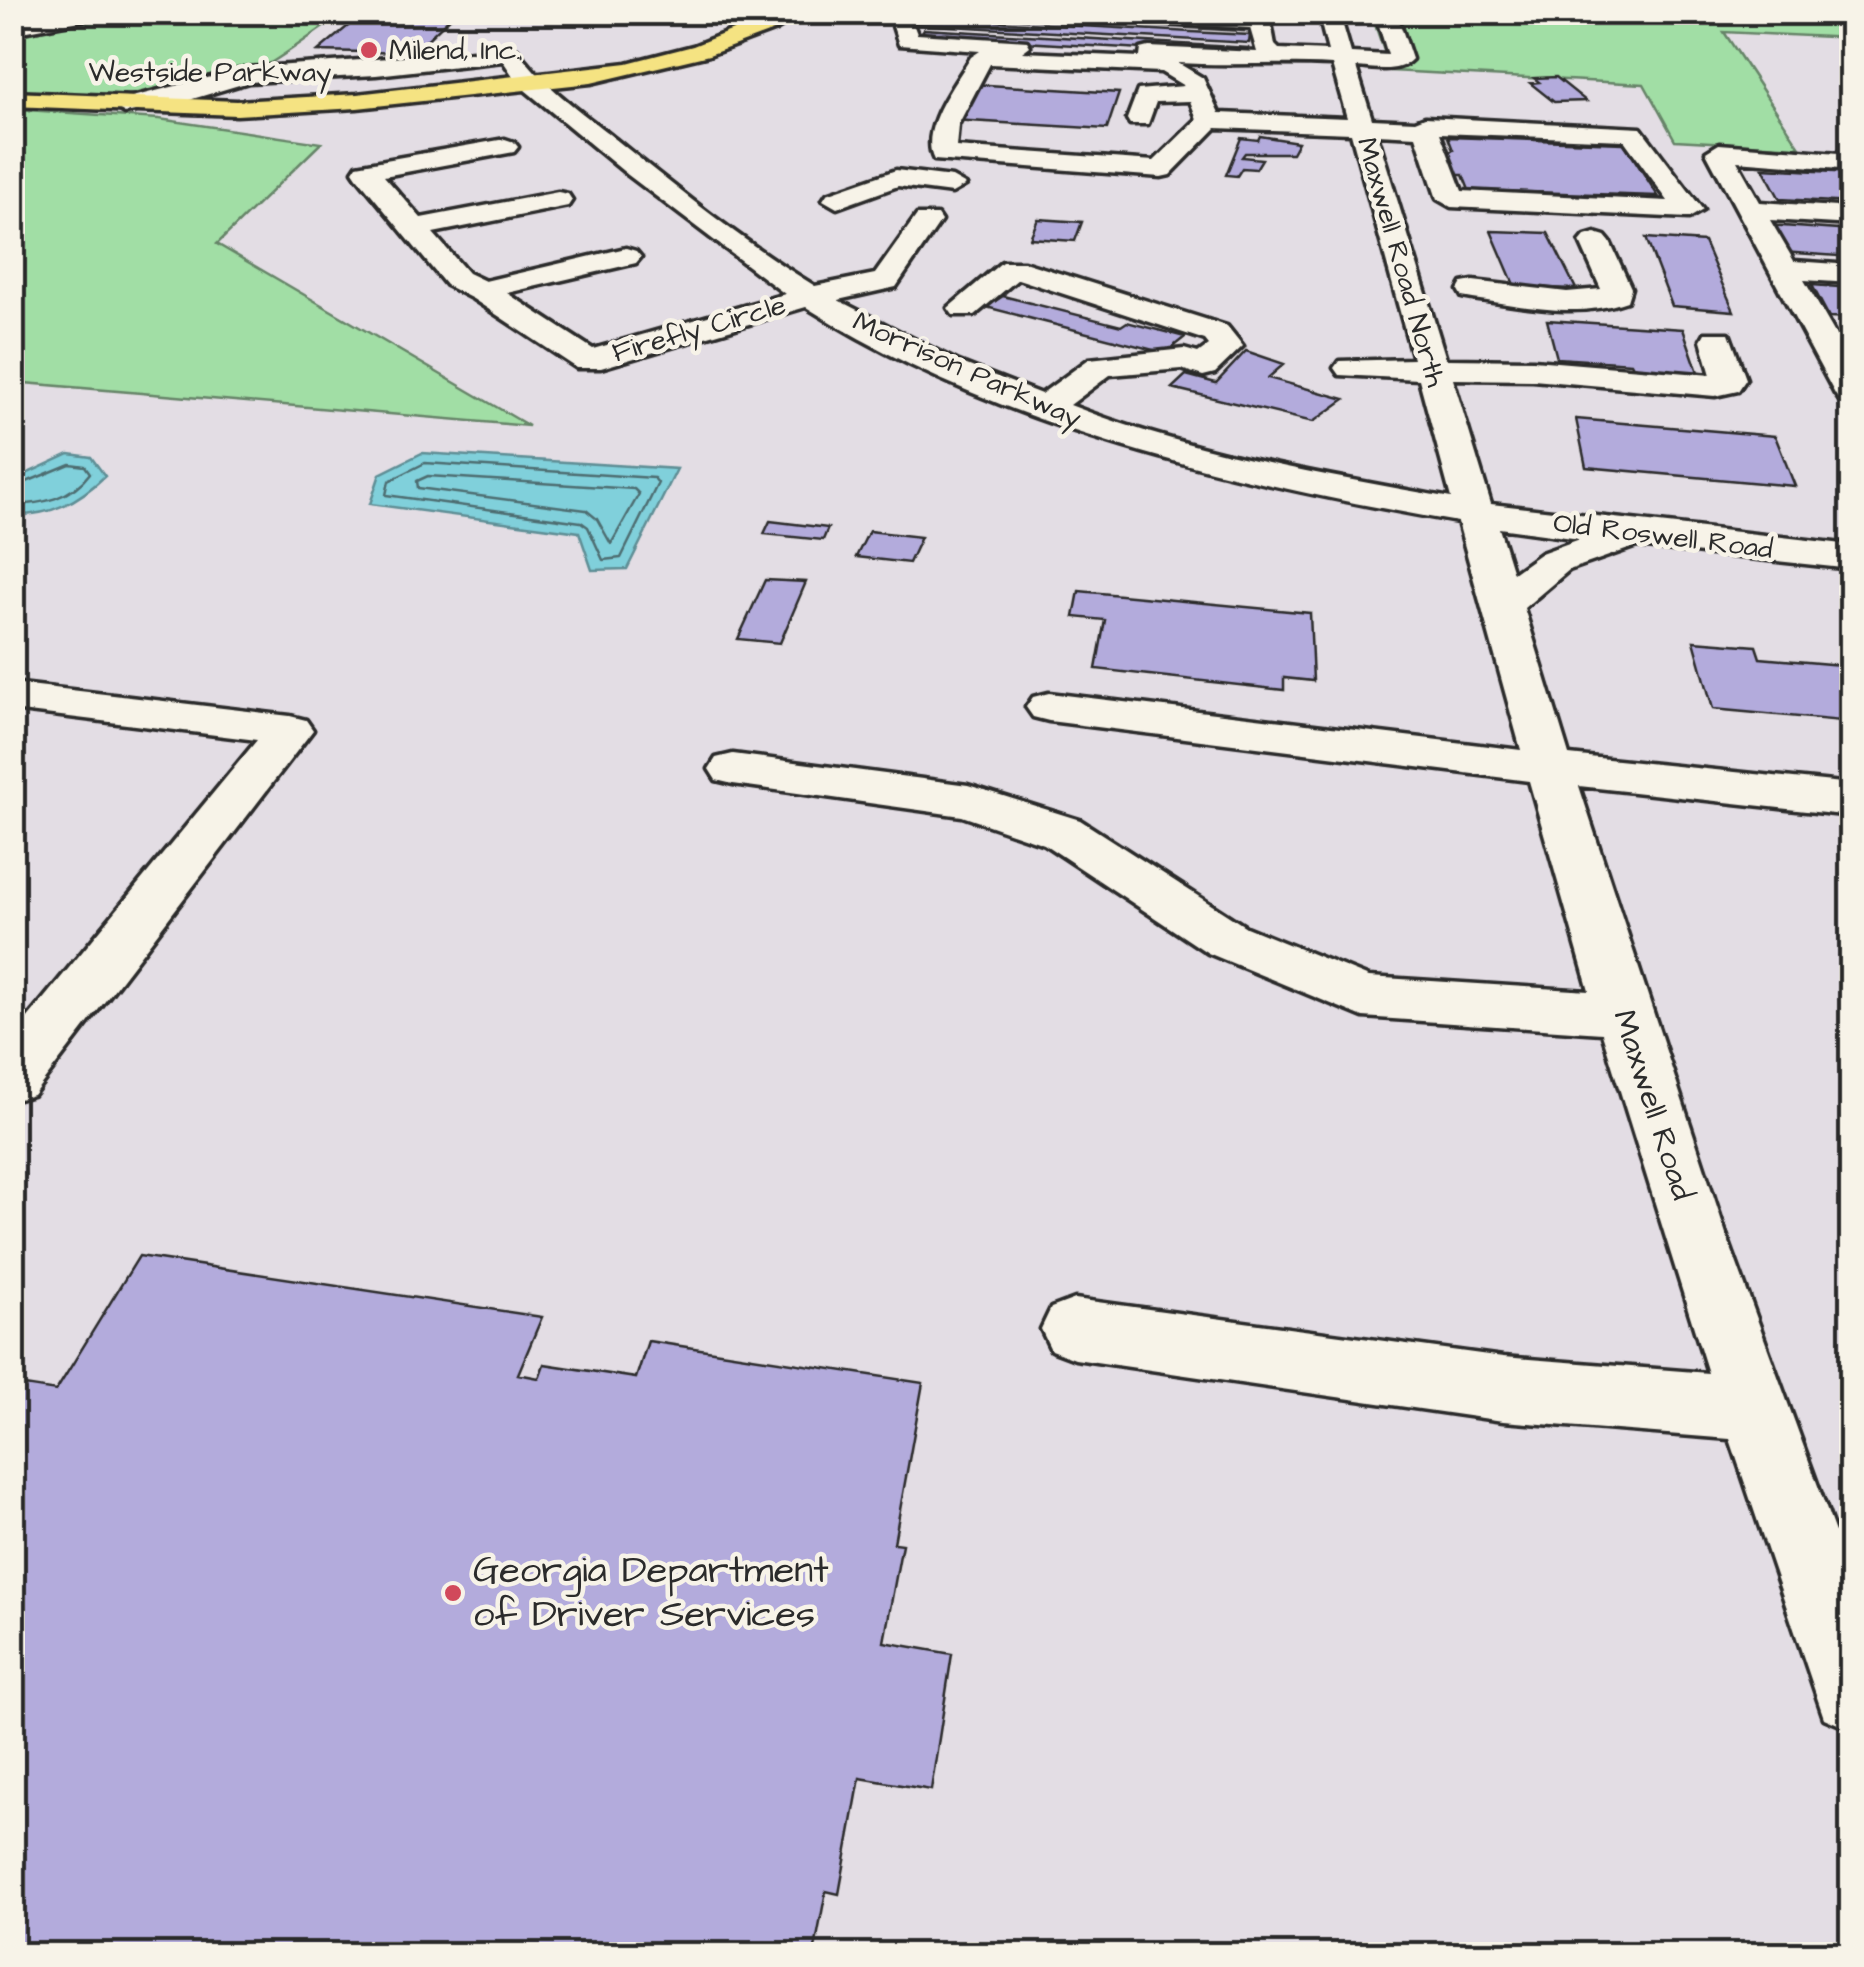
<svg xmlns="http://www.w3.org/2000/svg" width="1864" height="1967" viewBox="0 0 1864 1967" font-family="'Architects Daughter',sans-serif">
	<rect width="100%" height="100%" fill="#e3dde4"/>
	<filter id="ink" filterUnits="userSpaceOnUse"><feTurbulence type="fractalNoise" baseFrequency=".01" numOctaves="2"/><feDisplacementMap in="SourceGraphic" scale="20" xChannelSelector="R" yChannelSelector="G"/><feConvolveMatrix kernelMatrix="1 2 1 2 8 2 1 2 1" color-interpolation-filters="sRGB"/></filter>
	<g filter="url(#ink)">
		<!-- green -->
		<path fill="#a1dea5" stroke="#668468" stroke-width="2.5" d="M26 13H344C309 36 273 66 234 82 165 110 84 96 13 91V25Z
			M1371 13H1851V38L1724 32 1800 147 1675 140 1644 84 1391 71Z
			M12 109 159 119 321 143 217 244 529 426 13 382Z"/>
		<!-- water -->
		<path fill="#80d0db" stroke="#5e8e95" stroke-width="2.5" d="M422 453 677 469 627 569 592 570 579 532 370 504 380 474Z
			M69 454 91 457 105 476C78 502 51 516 13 515V480Z"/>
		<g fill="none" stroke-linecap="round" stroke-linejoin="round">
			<!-- shore -->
			<path stroke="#4d6d71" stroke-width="2.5" d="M425 463 654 478 658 483 621 558 603 560 588 527 581 522 386 495 389 481Z
				M428 476 634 489 639 494 611 544 597 519 586 510 418 488 417 481Z
				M12 488 70 464 85 466 90 473C71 499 42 504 12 505"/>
		</g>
		<!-- building -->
		<path fill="#b3abdc" stroke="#2b2b2b" stroke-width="2.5" d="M365 12H456L413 53 318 51Z
			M1048 12 1245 23 1244 31 930 14Z
			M919 17 1209 33 1250 35 1249 43 914 24Z
			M924 29 1248 48 1247 55 919 36Z
			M1556 77 1586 101 1554 102 1530 83 1539 82 1534 78Z
			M971 84 1119 93 1107 129 953 120Z
			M1260 136 1298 142 1292 153H1245L1242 157 1262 159 1256 169 1242 168 1237 176 1226 175 1241 138 1258 140Z
			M1448 137 1624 143 1658 196 1469 190 1463 175H1457L1448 151 1453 150Z
			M1763 168 1852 173V203L1780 199Z
			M1038 219 1082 222 1075 241 1030 238Z
			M1768 225 1852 231V257L1782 252Z
			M1491 231 1548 233 1576 289 1515 287Z
			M1646 238 1704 242 1734 311 1672 306Z
			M1812 285 1852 288V318L1829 317Z
			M1003 296 1121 326 1127 322 1185 337 1165 353 986 307Z
			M1547 320 1683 329 1698 372 1681 371V377L1636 372 1631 363 1557 358Z
			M1246 351 1284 364 1268 378 1345 399 1313 422 1172 388 1186 375 1216 383Z
			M1576 419 1775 436 1795 486 1586 467Z
			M770 521 828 528 823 540 764 534Z
			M869 531 921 537 909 563 856 557Z
			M765 580 806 582 780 643 738 639Z
			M1079 591 1310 613 1313 681 1284 678V690L1096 669 1105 620 1074 617Z
			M1694 641 1756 646 1760 658 1852 666V722L1713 709Z
			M139 1256 542 1317 518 1374 539 1378 544 1364 636 1378 648 1341 923 1383 894 1543 902 1544 884 1642 952 1654 931 1790 860 1778 839 1894 826 1891 814 1954H12V1384L56 1391Z"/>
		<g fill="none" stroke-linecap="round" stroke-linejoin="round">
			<defs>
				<path id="minor" d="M60 12H106L96 18 12 34V21Z
					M1079 12H1269L1275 45 1279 49 1328 51 1318 12H1339L1351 53 1388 55 1375 12H1396L1412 59C1398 74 1375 68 1356 67L1372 119 1415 121 1425 117 1641 128 1703 210 1689 218 1451 207 1437 199 1416 136 1377 134 1446 359 1533 360 1711 375 1701 340 1705 333H1729L1746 379 1738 391 1715 396 1533 380 1453 379 1491 504 1852 545V569L1637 546 1569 570 1524 608 1569 755 1852 784V816L1579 786 1726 1234 1852 1579V1730L1824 1718 1730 1439 1503 1421 1075 1359 1051 1350 1041 1329 1051 1308 1075 1299 1503 1357 1708 1373 1602 1033 1363 1017 1208 953 1044 844 962 816 733 784 716 780 709 769 716 758 733 754 968 785 1080 820 1246 927 1369 977 1589 991 1529 781 1049 721 1033 717 1026 707 1033 697 1049 693 1521 750 1458 522C1234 483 1001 430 806 307L601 368H577L473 299 446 285 357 177 353 171 357 165 505 139 514 142 518 147 514 152 384 176 421 218 558 192 568 194 572 200 568 206 433 233 468 273 485 281 626 248 636 251 641 257 636 263 507 293 593 349 785 294 628 175 519 85 503 61 376 75 249 82 189 100 125 113 113 106 116 101 247 68 517 49C543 86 579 110 614 138 679 190 744 243 815 286L875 274 917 215H937L941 221 896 287 838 300 959 362 1041 394 1089 359 1184 349 1198 353 1209 345 1205 340 1018 279 975 315H953L948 308 1002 262H1024L1227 326 1243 346 1215 373 1203 376 1181 369 1110 375 1070 405C1192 453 1324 475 1451 498L1419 379 1339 375 1334 368 1339 361 1413 359 1351 133 1216 128 1170 175 1161 177 934 160C918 129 956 83 971 57L980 51 899 45 893 26 896 21H912L917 34 1027 41 1030 46 1022 52 1140 57 1141 49 1149 47 1257 52 1250 28 1089 18ZM1178 63C1230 66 1281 62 1332 65L1347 118 1219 113 1203 78ZM990 64 1161 72 1184 86 1138 90 1127 119 1130 124H1148L1156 102 1190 101 1197 119 1154 161 956 147 958 125ZM1440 133 1624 140 1668 201 1462 191ZM1499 528 1580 539 1541 553 1513 573Z
					M1719 144 1852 154V170L1737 161 1760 202 1852 208V225L1770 220 1794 261 1852 265V283L1804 280 1852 363V404L1840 401 1835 394 1706 152Z
					M896 170 952 177 966 185 952 193 898 186 837 208 823 200 827 194Z
					M1595 233 1605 236 1610 242 1631 288 1627 301C1577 319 1524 306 1473 299L1462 297 1458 290 1462 283 1473 281 1567 292 1601 289 1580 242 1585 236Z
					M12 683 290 716 306 720 313 730 33 1095 12 1101V1037L257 740 12 710Z"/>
				<path id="major" d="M778 12H806L776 30 709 55 591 83 357 108 237 115 12 106V92L237 101 357 94 627 63 693 46Z"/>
			</defs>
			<!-- minor casing -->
			<use href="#minor" stroke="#2b2b2b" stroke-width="7"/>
			<!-- major casing -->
			<use href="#major" stroke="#2b2b2b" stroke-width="7"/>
			<!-- minor -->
			<use href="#minor" fill="#f7f3e8" fill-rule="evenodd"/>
			<!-- major -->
			<use href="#major" fill="#f5e382" fill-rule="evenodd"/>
		</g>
	</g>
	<!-- markers -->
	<g fill="#d1495b" stroke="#f7f3e8" stroke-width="4">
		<circle cx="369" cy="50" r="10"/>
		<circle cx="453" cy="1593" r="10"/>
	</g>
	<g text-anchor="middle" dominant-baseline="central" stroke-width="9" stroke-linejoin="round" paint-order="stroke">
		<!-- far-poi labels -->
		<g font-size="28" fill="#2b2b2b" stroke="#f7f3e8" text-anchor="start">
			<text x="389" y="50">Milend, Inc.</text>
		</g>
		<!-- far-street labels -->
		<g font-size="28" fill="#2b2b2b" stroke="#f7f3e8">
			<text x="210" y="72">Westside Parkway</text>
			<text transform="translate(1401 262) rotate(74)">Maxwell Road North</text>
			<text transform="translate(699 329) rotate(-16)">Firefly Circle</text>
			<text transform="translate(967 370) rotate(24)">Morrison Parkway</text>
			<text transform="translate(1663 536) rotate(7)">Old Roswell Road</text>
		</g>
		<!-- street labels -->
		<g font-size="32" fill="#2b2b2b" stroke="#f7f3e8">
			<text transform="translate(1653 1105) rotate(72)">Maxwell Road</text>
		</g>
		<!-- near-poi labels -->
		<g font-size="38" fill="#2b2b2b" stroke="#f7f3e8" text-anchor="start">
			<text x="473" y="1571">Georgia Department<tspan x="473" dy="44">of Driver Services</tspan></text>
		</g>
	</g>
	<!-- margin -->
	<rect width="1864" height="1967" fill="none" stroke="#f7f3e8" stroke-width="50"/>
	<rect x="25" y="25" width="1814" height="1917" fill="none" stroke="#2b2b2b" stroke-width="4" filter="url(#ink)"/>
</svg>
